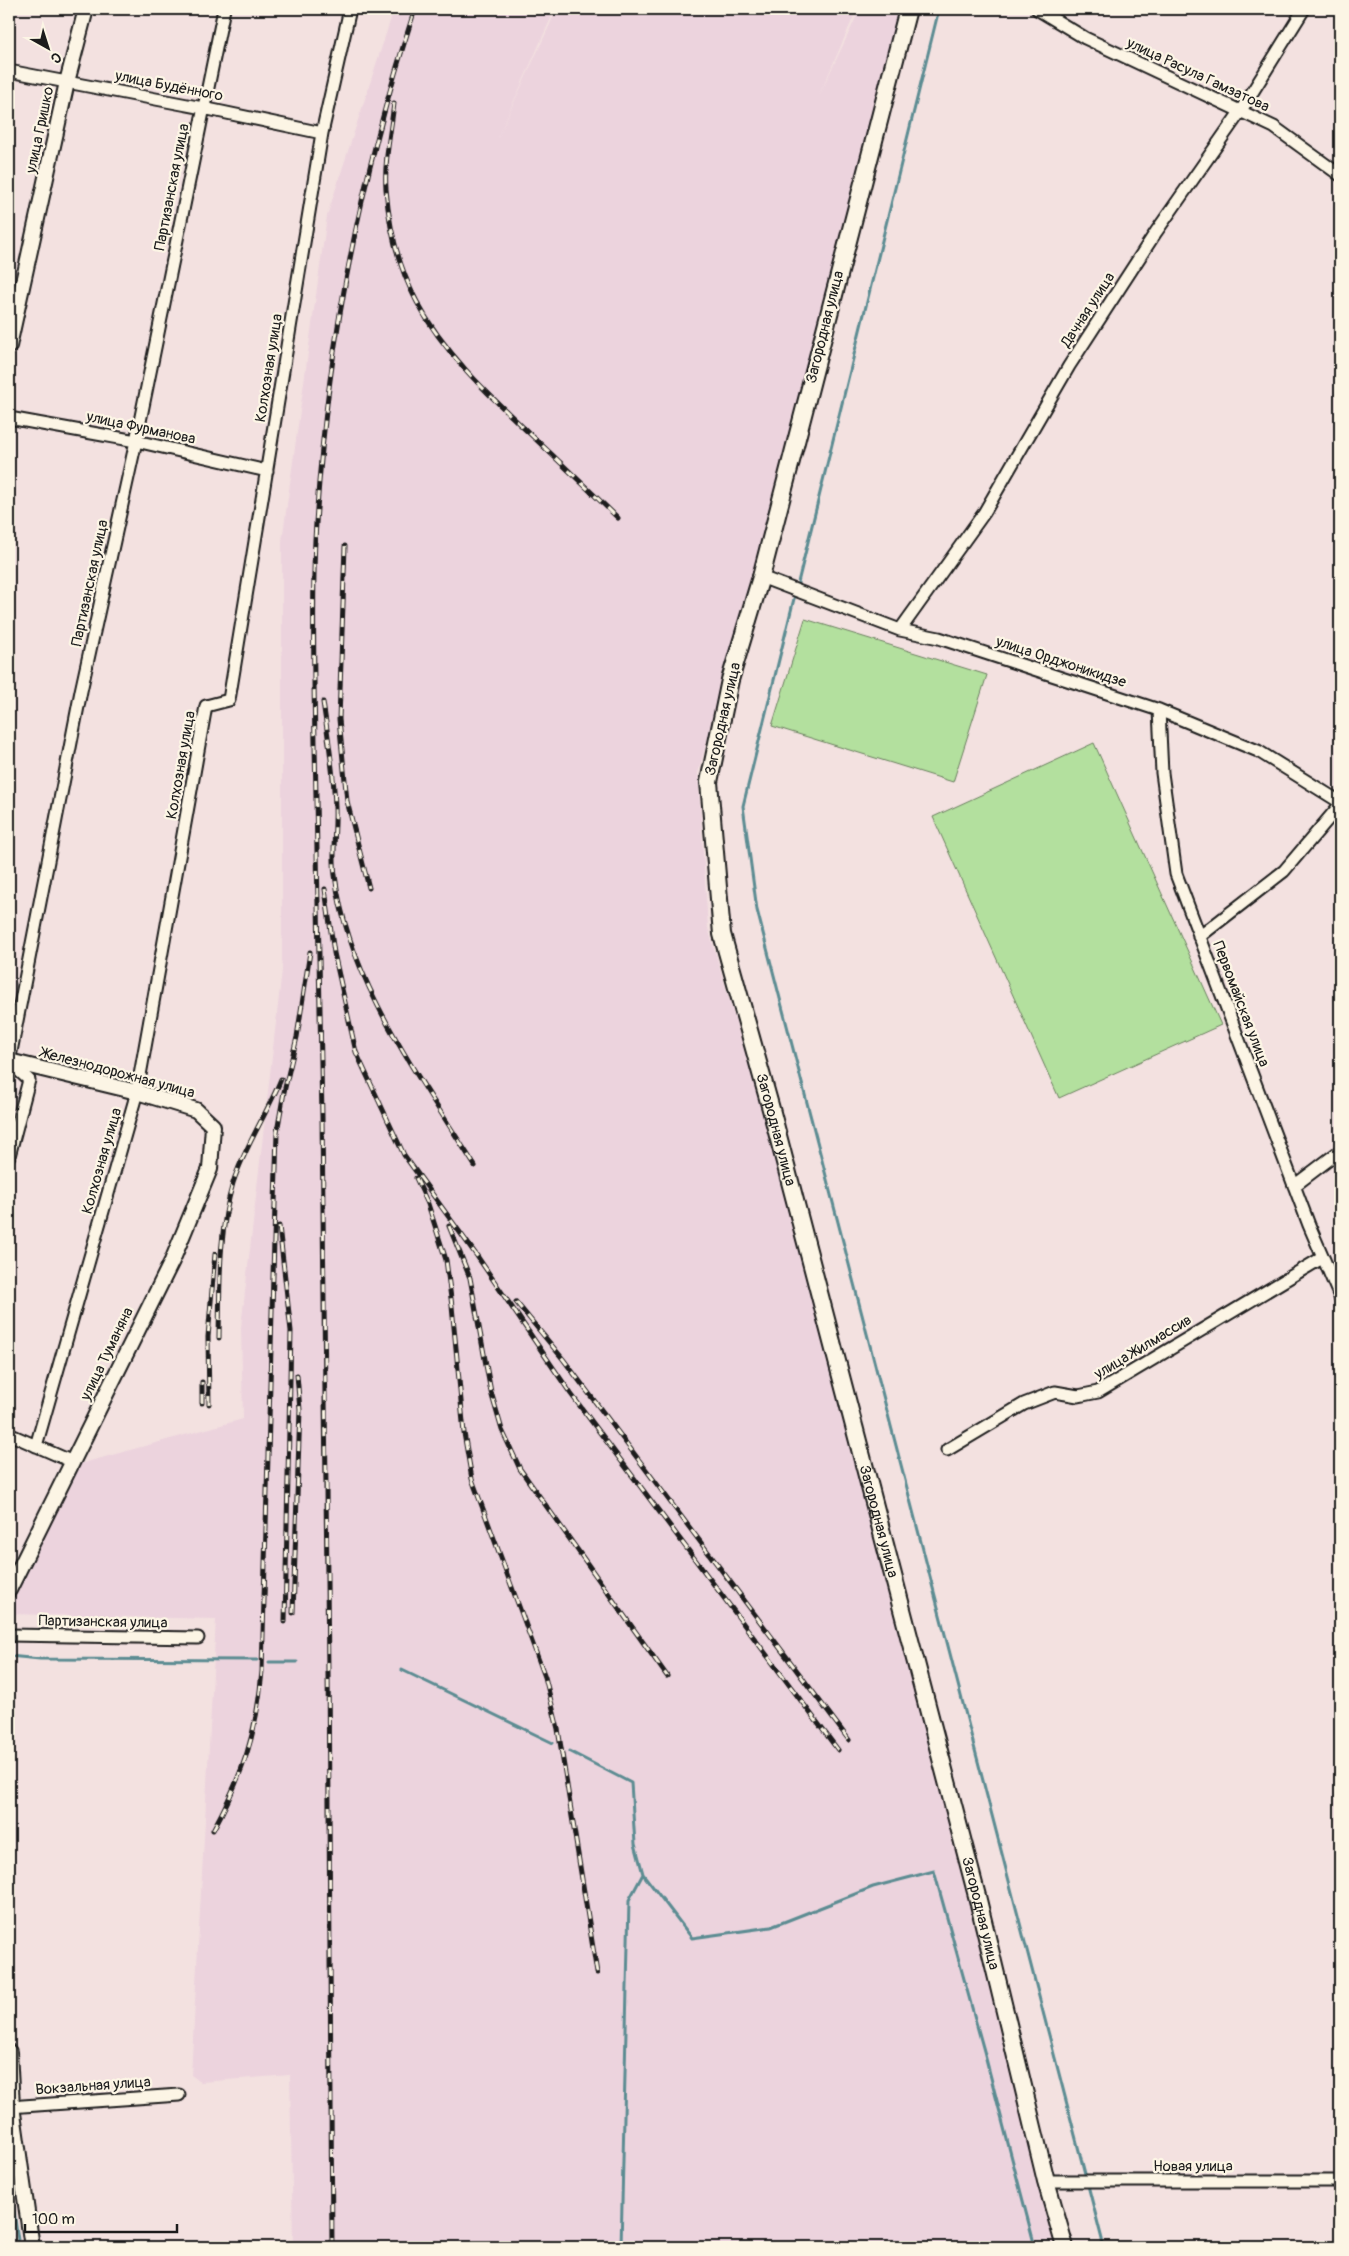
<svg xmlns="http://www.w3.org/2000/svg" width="1349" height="2256" viewBox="0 0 1349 2256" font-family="Pangolin,sans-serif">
	<rect width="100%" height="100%" fill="#f3e1e0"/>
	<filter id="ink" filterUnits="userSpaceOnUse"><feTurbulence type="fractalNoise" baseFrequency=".02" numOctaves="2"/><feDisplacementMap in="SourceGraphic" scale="10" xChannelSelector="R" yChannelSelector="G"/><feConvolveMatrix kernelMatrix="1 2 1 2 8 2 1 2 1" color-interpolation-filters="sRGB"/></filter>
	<g filter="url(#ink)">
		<!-- built -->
		<path fill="#ecd3dd" d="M394 9H555L498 137 557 9H857L819 96 860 9H909L698 773 708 928 772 1143 1069 2247H293L290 2075 201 2082 191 2075 216 1619 9 1614V1603L72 1466 243 1419 241 1327 282 970V541L327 216Z"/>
		<!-- green -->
		<path fill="#b3e09e" stroke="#687e5d" d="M805 619 987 675 953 782 772 726Z
			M1094 743 1221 1025 1059 1098 933 817Z"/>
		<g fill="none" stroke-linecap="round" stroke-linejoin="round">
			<!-- stream -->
			<path stroke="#5c8c92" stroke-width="3" d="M939 9 743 806 757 910 1104 2247
				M9 1656 40 1659 257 1660
				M269 1662H297
				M402 1670 553 1743
				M569 1751 631 1783 635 1844 643 1874 692 1938 771 1927 873 1887 934 1871 984 2051 1035 2247
				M9 2178 19 2247
				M621 2247 629 1900 643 1874"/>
			<defs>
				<path id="minor" d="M1037 9 1085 38 1274 127 1340 175
					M9 71 203 108 322 133
					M9 418 136 441 267 471
					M761 577 900 630 939 638 1159 710 1258 751 1340 802
					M900 630 984 513 1069 366 1156 232 1240 112 1304 9
					M1159 710 1162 773 1176 874 1309 1225 1340 1297
					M1199 937 1284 871 1340 805
					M9 1156 29 1080 9 1062 81 691 136 441 224 9
					M1294 1186 1340 1151
					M9 1434 73 1462
					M36 1446 137 1092 206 706 229 700 322 133 350 9
					M947 1450 1024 1404 1055 1392 1078 1396 1098 1392 1322 1258
					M9 1635 198 1638
					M9 2107 179 2095
					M1046 2181H1340"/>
				<path id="tertiary" d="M9 346 67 82 86 9
					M9 1061 137 1092 196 1110 213 1126 210 1169 172 1261 9 1590
					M9 2052 12 2106 32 2247"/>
				<g id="secondary">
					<path id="s1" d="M908 9 761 577 730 680 709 782 722 934 771 1109 977 1896 1046 2181 1065 2247"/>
				</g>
			</defs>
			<!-- minor casing -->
			<use href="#minor" stroke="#1c1c1c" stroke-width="15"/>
			<!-- tertiary casing -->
			<use href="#tertiary" stroke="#1c1c1c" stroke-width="18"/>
			<!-- secondary casing -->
			<use href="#secondary" stroke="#1c1c1c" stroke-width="20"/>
			<!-- minor -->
			<use href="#minor" stroke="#fcf5e5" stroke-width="11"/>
			<!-- tertiary -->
			<use href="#tertiary" stroke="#fcf5e5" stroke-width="14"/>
			<!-- secondary -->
			<use href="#secondary" stroke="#fcf5e5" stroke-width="16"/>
			<defs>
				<path id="rail" d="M394 103C391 131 384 161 386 189 389 228 399 268 417 302 444 353 487 393 528 432 558 460 588 489 618 518
					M345 546 339 719 347 801 369 888
					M323 702C328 737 334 772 335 807 336 830 332 853 335 875 348 981 420 1078 475 1166
					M325 889 334 953 356 1052 404 1155 477 1256 571 1394 838 1750
					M416 1178 428 1204 446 1260 452 1306 464 1433 472 1479 545 1677 558 1729 597 1973
					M279 1226 291 1331 285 1622
					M449 1226 470 1278 491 1392 502 1430 520 1469 667 1676
					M516 1302 563 1359 849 1740
					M219 1338C220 1286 218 1233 233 1183 245 1146 267 1114 281 1079
					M202 1403V1382
					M209 1404 208 1337 215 1254
					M293 1613 300 1410 297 1375
					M213 1830C243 1775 257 1733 262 1671L277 1132 284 1092 297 1037 310 952
					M332 2247C330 1870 327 1494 322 1117 320 993 317 868 315 744 314 676 312 608 315 540 325 358 358 183 415 9"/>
			</defs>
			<!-- rail casing -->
			<use href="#rail" stroke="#1c1c1c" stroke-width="5"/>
			<!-- rail -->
			<use href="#rail" stroke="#fcf5e5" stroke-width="3" stroke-dasharray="9" stroke-linecap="butt"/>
		</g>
	</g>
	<g text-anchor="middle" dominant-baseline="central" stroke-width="4.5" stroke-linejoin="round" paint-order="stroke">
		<!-- street labels -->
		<g font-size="15" fill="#1c1c1c" stroke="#fcf5e5">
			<text transform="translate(1198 75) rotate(25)">улица Расула Гамзатова</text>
			<text transform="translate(169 86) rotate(11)">улица Будённого</text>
			<text transform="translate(40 130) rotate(-78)">улица Гришко</text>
			<text transform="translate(172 187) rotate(-79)">Партизанская улица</text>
			<text transform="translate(1088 310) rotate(-57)">Дачная улица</text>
			<text transform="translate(825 327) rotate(-76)">Загородная улица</text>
			<text transform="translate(269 368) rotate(-81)">Колхозная улица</text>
			<text transform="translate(141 428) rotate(12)">улица Фурманова</text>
			<text transform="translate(90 583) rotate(-78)">Партизанская улица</text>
			<text transform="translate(1061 662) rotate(18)">улица Орджоникидзе</text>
			<text transform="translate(723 719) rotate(-77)">Загородная улица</text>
			<text transform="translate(181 765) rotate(-80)">Колхозная улица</text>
			<text transform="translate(1241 1004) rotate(69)">Первомайская улица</text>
			<text transform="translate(118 1073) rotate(15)">Железнодорожная улица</text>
			<text stroke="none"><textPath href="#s1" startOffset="1154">Загородная улица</textPath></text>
			<text transform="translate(102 1161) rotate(-74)">Колхозная улица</text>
			<text transform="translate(1143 1347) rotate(-31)">улица Жилмассив</text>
			<text transform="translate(107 1354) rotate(-64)">улица Туманяна</text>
			<text stroke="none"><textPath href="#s1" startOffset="1559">Загородная улица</textPath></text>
			<text transform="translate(103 1622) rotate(1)">Партизанская улица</text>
			<text stroke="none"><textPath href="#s1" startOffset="1964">Загородная улица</textPath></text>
			<text transform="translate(93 2086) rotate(-4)">Вокзальная улица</text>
			<text x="1193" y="2166">Новая улица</text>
		</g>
	</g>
	<!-- margin -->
	<rect width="1349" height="2256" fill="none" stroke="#fcf5e5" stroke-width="30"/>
	<rect x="15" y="15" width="1319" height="2226" fill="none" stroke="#1c1c1c" stroke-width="2" filter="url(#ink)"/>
	<!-- north arrow -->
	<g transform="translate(48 48) rotate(141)" stroke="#fcf5e5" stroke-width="4" paint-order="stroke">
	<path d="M0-4L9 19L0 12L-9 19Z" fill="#1c1c1c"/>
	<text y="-8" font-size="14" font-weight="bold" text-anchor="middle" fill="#1c1c1c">С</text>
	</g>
	<!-- scale -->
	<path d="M25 2224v8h152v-8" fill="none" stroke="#1c1c1c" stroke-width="2.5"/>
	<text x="32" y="2224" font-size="15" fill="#1c1c1c" stroke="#fcf5e5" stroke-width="4" paint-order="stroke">100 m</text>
</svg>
